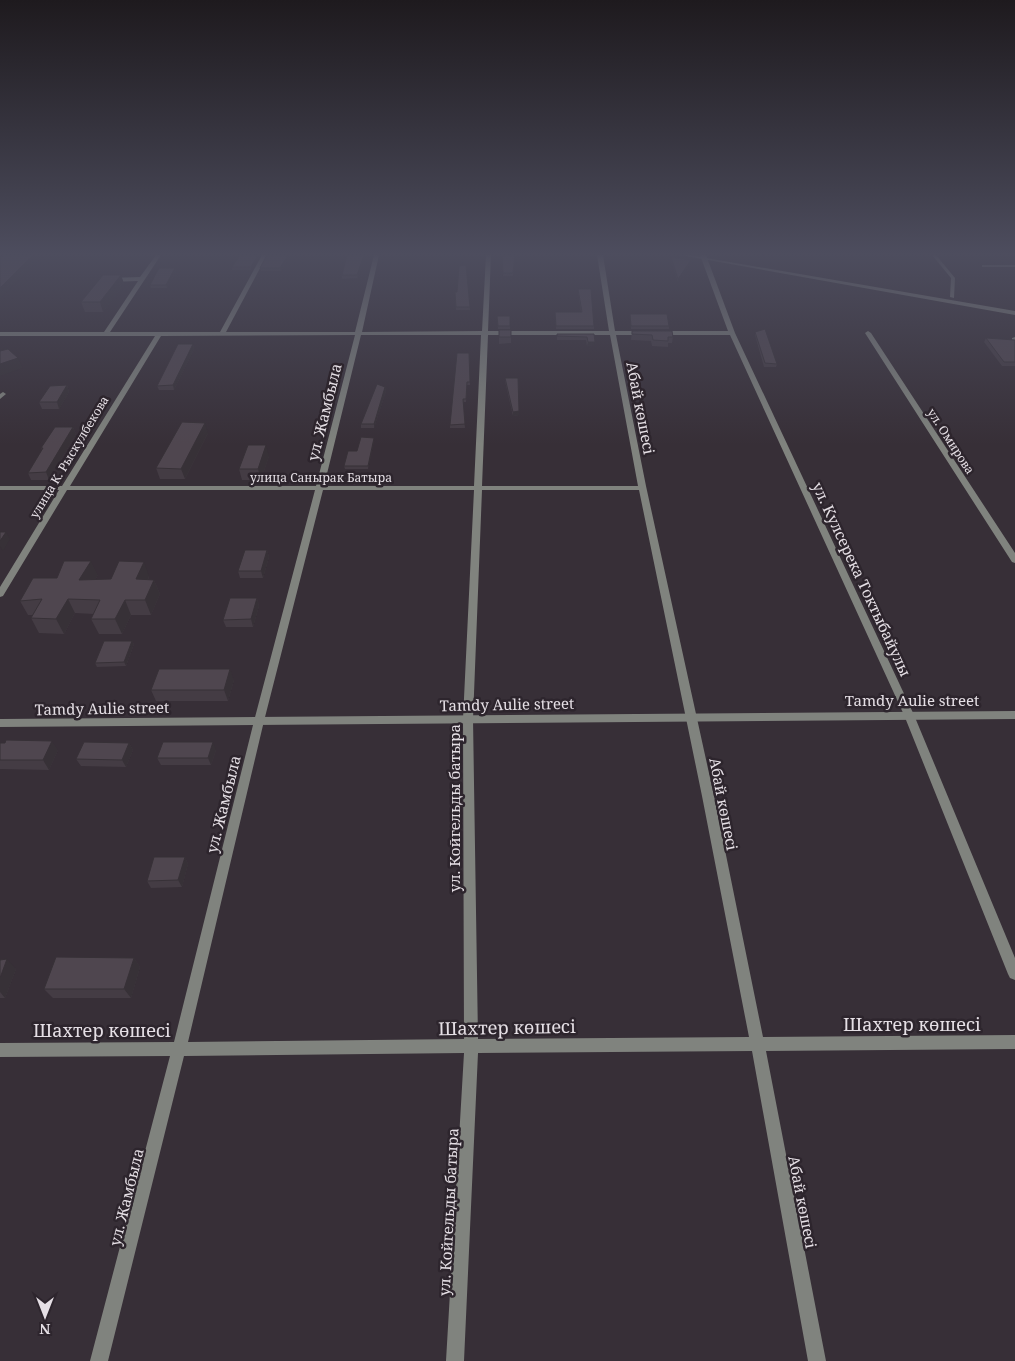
<svg xmlns="http://www.w3.org/2000/svg" width="1015" height="1361" viewBox="0 0 1015 1361" font-family="'Noto Serif',serif">
	<rect width="100%" height="100%" fill="#372f37"/>
	<g fill="none" stroke-linecap="round" stroke-linejoin="round">
		<!-- service -->
		<path fill="#80837e" fill-rule="evenodd" d="M932 255H936L955 278 954 298 950 297 951 278Z
			M983 265H1015V267H982V265Z
			M3 392 6 394 0 399V394Z"/>
		<!-- minor -->
		<path fill="#80837e" fill-rule="evenodd" d="M156 255H161L110 332H220L262 255H267L226 332H355L374 255H379L362 332 482 331 486 255H491L488 331H609L597 255H603L615 331H646L649 333 646 335H616L646 486 714 796 763 1037 1015 1035V1049L766 1051 826 1361H808L752 1051 478 1053 464 1361H446L464 1053 184 1056 108 1361H90L170 1056 0 1057V1043L174 1042 254 721 315 490H67L3 596 0 597V587L59 490H0V486H62L155 336H0V332H104L138 281 110 282 107 280 110 278 140 277ZM355 335 316 486H70L161 336ZM361 335H481L474 486H324ZM488 335H610L638 486H482ZM323 490H474L463 719 464 1039 188 1042 264 721ZM482 490H639L702 796 749 1037 478 1039 473 719Z
			M700 255H706L735 333 914 715 1015 958V980L1010 978 1008 974 904 715 730 335H660L657 333 660 331H728Z
			M868 331 871 333 1015 553V563L1012 562 865 333Z
			M1015 337V341L1012 340V338Z"/>
		<!-- tertiary -->
		<path fill="#80837e" fill-rule="evenodd" d="M680 255H689L1015 311V315Z
			M1015 711V719L0 727V719Z"/>
	</g>
	<!-- wall -->
	<path fill="#443c44" d="M260 255 251 270H232V267Z
		M267 255H290L281 271H261L260 268Z
		M347 255H365L358 278 342 279V275Z
		M502 255H515L513 276H503Z
		M671 257 690 263 678 282 671 260Z
		M466 265 470 310H456L455 292H457Z
		M175 268 176 271 167 288H151L150 285Z
		M121 275 124 284 103 312H85L81 302Z
		M578 289 594 326V329H556L555 312H581L578 292Z
		M630 314 669 326V329H631Z
		M497 316H510V329H498Z
		M499 330H511V343L499 344Z
		M632 331 673 337 672 343H668V347L652 346 651 341 631 340Z
		M755 332 777 364 776 367H764L755 335Z
		M557 334H594V345L587 346 586 340H557Z
		M986 338 1015 340V366H1002L984 342Z
		M193 344 194 349 174 390H159L157 386Z
		M469 353 470 385H467L466 402H463L465 428H450V425Z
		M505 378 519 415 513 416 505 381Z
		M67 385 69 392 59 409H42L39 402Z
		M385 387 386 391 374 428H361V424Z
		M73 427 76 434 49 480H31L28 473 42 450 41 448Z
		M208 433 185 479H160L156 468Z
		M374 441 368 469H345L344 466 357 451Z
		M269 456 261 480H242L239 469Z
		M267 550 269 557 263 578H240L238 571Z
		M98 575 95 580 149 576 148 580H154L160 594 151 615H131L122 634H99L91 619 94 614 75 613 64 634 39 633 31 618 33 615H28L20 601 57 578Z
		M257 598 259 606 253 627H226L223 620Z
		M132 641 134 644 126 666 97 667 95 663Z
		M234 680 228 701H156L151 690Z
		M0 743 58 750 49 770 0 769Z
		M129 743 133 750 126 767 81 766 76 759Z
		M216 750 211 765H161L157 758Z
		M185 857 188 864 182 887 151 888 147 881Z
		M134 958 140 967 131 998H53L44 989Z
		M0 960 16 969 5 998H0Z"/>
	<!-- shaded-wall -->
	<path fill="#373137" d="M33 255H43L0 299V288Z
		M258 255H260L251 270V267Z
		M288 255H290L281 271 280 268Z
		M364 255H365L358 278 357 275Z
		M691 260 690 263 678 282V279Z
		M175 268 176 271 167 288 166 285Z
		M121 275 124 284 103 312 100 302Z
		M588 342H595L594 345 587 346Z
		M193 344 194 349 174 390 173 385Z
		M18 358 23 368 0 376V364Z
		M67 385 69 392 59 409 57 402Z
		M385 387 386 391 374 428V424Z
		M519 411V415L513 416V412Z
		M205 423 208 433 185 479 181 469Z
		M73 427 76 434 49 480 46 472Z
		M374 438V441L368 469V466Z
		M266 445 269 456 261 480 258 469Z
		M6 532 10 539 3 551 0 546V541Z
		M267 550 269 557 263 578 261 571Z
		M91 561 98 575 86 595 79 580Z
		M144 562 149 576 142 594 136 579Z
		M154 580 160 594 151 615 145 600Z
		M257 598 259 606 253 627 251 619Z
		M68 599 75 613 64 634 56 619Z
		M125 600 131 615 122 634 115 619Z
		M132 641 134 644 126 666 124 662Z
		M230 669 234 680 228 701 224 690Z
		M52 741 58 750 49 770 43 760Z
		M213 742 216 750 211 765 208 758Z
		M129 743 133 750 126 767 122 760Z
		M185 857 188 864 182 887 178 880Z
		M134 958 140 967 131 998 124 989Z
		M7 959 16 969 5 998 0 992V978Z"/>
	<!-- building -->
	<path fill="#4f464f" stroke="#373137" d="M4 255H33L0 288V258Z
		M240 255H258L251 267H232Z
		M267 255H288L280 268H260Z
		M347 255H364L357 275H342Z
		M502 255H515L513 273H503Z
		M671 257 691 260 678 279Z
		M466 265 470 307H456L455 292H457L459 266Z
		M159 268H175L166 285H150Z
		M103 275H121L100 302H81Z
		M578 289H591L594 326H556L555 312H582Z
		M630 314H667L669 326H631Z
		M497 316H510V326H498Z
		M765 329 777 364 765 363 755 332Z
		M499 330H511V337H499Z
		M632 331H672L673 337H668V341L653 340 652 335 632 334Z
		M557 334H594L595 342H588L587 337 557 336Z
		M986 338 1015 340V362H1004Z
		M178 344H193L173 385 157 386Z
		M8 349 18 358 0 364V351Z
		M457 353H469L470 382H467L466 399H463L465 424 450 425Z
		M505 378H518L519 411 513 412Z
		M377 384 385 387 374 424H361Z
		M67 385 57 402H39L50 386Z
		M182 422 205 423 181 469 156 468Z
		M55 427H73L46 472 28 473 43 448H41Z
		M361 437 374 438 368 466H344L348 451H357Z
		M248 445H266L258 469H239Z
		M0 532H6L0 541Z
		M245 550H267L261 571H238Z
		M64 561H91L79 580 111 579 119 561 144 562 136 579 154 580 145 600H125L115 619H91L100 600 68 599 56 619 31 618 42 599 20 601 33 578H57Z
		M230 598H257L251 619 223 620Z
		M104 641H132L124 662 95 663Z
		M159 669H230L224 690H151Z
		M6 740 52 741 43 760H0V743H5Z
		M84 742 129 743 122 760 76 759Z
		M163 742H213L208 758H157Z
		M154 857H185L178 880 147 881Z
		M56 957 134 958 124 989H44Z
		M7 959 0 978V960Z"/>
	<!-- sky -->
	<linearGradient id="sky" x2="0" y2="1"><stop stop-color="#1e1a1e"/><stop offset="0.57" stop-color="#4d4d5e"/><stop offset="1" stop-color="#4d4d5e" stop-opacity="0"/></linearGradient>
	<rect width="1015" height="445" fill="url(#sky)"/>
	<g text-anchor="middle" dominant-baseline="central" stroke-width="5" stroke-linejoin="round" paint-order="stroke">
		<!-- far-street labels -->
		<g font-size="12" fill="#e5dfe5" stroke="#2d252d">
			<text transform="translate(951 441) rotate(57)">ул. Омирова</text>
			<text transform="translate(69 457) rotate(-59)">улица К. Рыскулбекова</text>
			<text x="321" y="477">улица Санырак Батыра</text>
		</g>
		<!-- street labels -->
		<g font-size="15" fill="#e5dfe5" stroke="#2d252d">
			<text transform="translate(641 408) rotate(79)">Абай көшесі</text>
			<text transform="translate(324 412) rotate(-76)">ул. Жамбыла</text>
			<text transform="translate(862 579) rotate(65)">ул. Кулсерека Токтыбайулы</text>
			<text x="912" y="700">Tamdy Aulie street</text>
			<text transform="translate(507 704) rotate(-1)">Tamdy Aulie street</text>
			<text transform="translate(102 708) rotate(-1)">Tamdy Aulie street</text>
			<text transform="translate(223 804) rotate(-76)">ул. Жамбыла</text>
			<text transform="translate(724 804) rotate(79)">Абай көшесі</text>
			<text transform="translate(454 808) rotate(-90)">ул. Койгельды батыра</text>
			<text transform="translate(126 1197) rotate(-76)">ул. Жамбыла</text>
			<text transform="translate(803 1202) rotate(79)">Абай көшесі</text>
			<text transform="translate(448 1212) rotate(-87)">ул. Койгельды батыра</text>
		</g>
		<!-- near-street labels -->
		<g font-size="18" fill="#e5dfe5" stroke="#2d252d">
			<text x="912" y="1024">Шахтер көшесі</text>
			<text transform="translate(507 1027) rotate(-1)">Шахтер көшесі</text>
			<text x="102" y="1030">Шахтер көшесі</text>
		</g>
	</g>
	<!-- north arrow -->
	<g transform="translate(45 1316) rotate(180)" stroke="#2d252d" stroke-width="4" paint-order="stroke">
	<path d="M0-4L9 19L0 12L-9 19Z" fill="#e5dfe5"/>
	<text y="-8" font-size="14" font-weight="bold" text-anchor="middle" fill="#e5dfe5">N</text>
	</g>
</svg>
